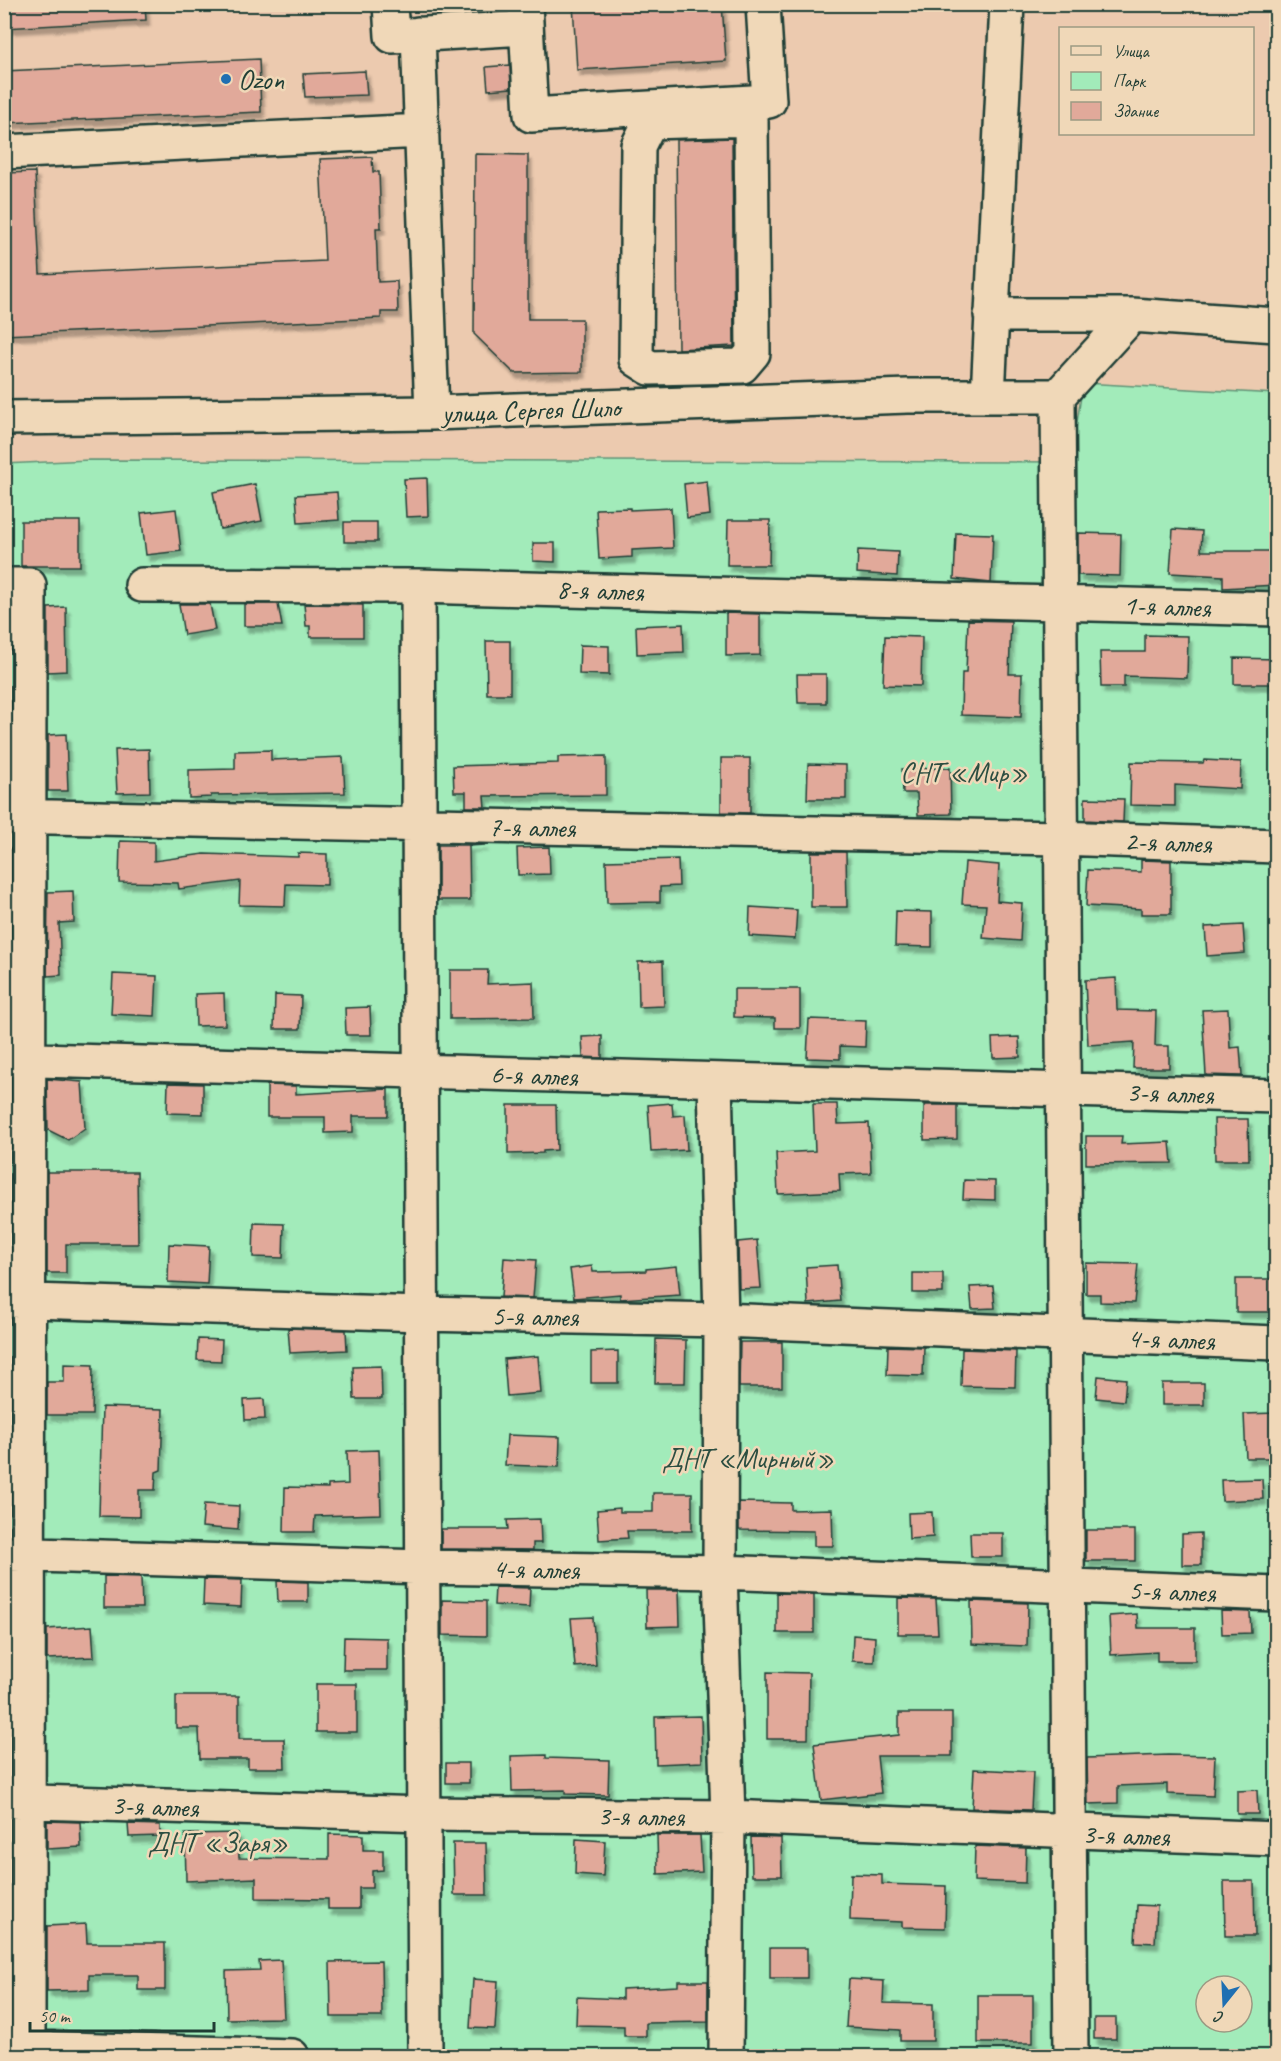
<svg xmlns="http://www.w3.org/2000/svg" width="1281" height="2061" viewBox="0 0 1281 2061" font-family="Caveat,sans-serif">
	<defs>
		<filter id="shadow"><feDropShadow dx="3.5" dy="6" stdDeviation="1.5" flood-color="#0004"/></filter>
	</defs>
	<rect width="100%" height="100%" fill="#eccaaf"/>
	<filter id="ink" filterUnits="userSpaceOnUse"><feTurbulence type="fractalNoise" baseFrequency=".0167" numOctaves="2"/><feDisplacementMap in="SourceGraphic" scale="12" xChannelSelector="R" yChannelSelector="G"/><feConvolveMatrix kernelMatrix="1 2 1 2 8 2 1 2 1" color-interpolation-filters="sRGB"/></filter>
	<g filter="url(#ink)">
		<!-- green -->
		<path fill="#a2ebba" stroke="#609477" stroke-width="1.5" fill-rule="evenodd" d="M1083 383 1276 394V2056H5L4 464 89 460 1071 462ZM1206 1986H1242V2022H1206Z"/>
		<!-- building -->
		<path fill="#e1a99a" stroke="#1f3d34" stroke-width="1.5" filter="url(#shadow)" d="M4 4H145L146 20 4 28Z
			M573 4H722L726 61 577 70Z
			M259 59 261 112 4 123V71Z
			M510 65 511 88 488 90 486 67Z
			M365 71 367 95 305 97 303 74Z
			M732 138 734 346 678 349 676 140Z
			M475 154 528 155V319H582V372L514 373 474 334Z
			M372 157 373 172H379L381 228H376L378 282 397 281 398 312H381V318L4 335V173L35 172 40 274 325 261 320 159Z
			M427 478 428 516 406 517 404 479Z
			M707 481 710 515 687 518 684 484Z
			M255 484 262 521 220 529 213 492Z
			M337 492 339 520 298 523 296 495Z
			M630 508V510L671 508 673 548 632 550V557L599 559 596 509Z
			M176 509 181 551 146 555 141 513Z
			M728 520H770L769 565H727Z
			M21 521H80V566H21Z
			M344 522H377V542H344Z
			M1173 529 1202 531 1201 551H1276V585L1223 588V576L1170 573Z
			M956 533 993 534 991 583 954 579Z
			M1078 533 1121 534 1120 576 1078 575Z
			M533 543H555V562L533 561Z
			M858 550 898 552 897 576 857 573Z
			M179 604H210L215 630 184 635Z
			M244 604H278L282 626H244Z
			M304 604 363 605V637H310V626H306Z
			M66 607 67 671 48 672V608Z
			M726 613 760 614V655L726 656Z
			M968 620 1011 621 1009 674H1022L1021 717 961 715 962 673H966Z
			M683 624 684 652 637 654 636 626Z
			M1145 635 1188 636 1187 678 1124 676V687H1101L1100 652H1145Z
			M885 636 922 637 921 686 883 685Z
			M486 641H510V694H487Z
			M580 645 609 646V675L579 674Z
			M1234 658 1276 659V684H1234Z
			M797 674H826V703H798Z
			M66 734 68 791H48V735Z
			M149 749 150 792 117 793 115 750Z
			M271 750V760L343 757 345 793 211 795V797L189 798V770L235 769V751Z
			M606 756V795L484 796 485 807H466V792H454L453 766 558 763V757Z
			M721 758H750V813L721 812Z
			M1204 760 1241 762 1240 789 1175 785V806L1130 805 1131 762 1203 763Z
			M808 764 846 765V799H807Z
			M950 768 951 814 918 815 917 793H903L902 769Z
			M1085 798 1124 799 1123 822 1085 820Z
			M120 841 154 842V861L204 854 298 857V853L327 854V885L286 884 285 906 239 905 240 881 179 889 178 883 119 882Z
			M438 845H485L469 846 470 900H438Z
			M549 847 550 874 518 875 517 848Z
			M811 852H846L847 907H811Z
			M678 859 679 886 660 887V902L607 903 606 861Z
			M1141 860 1171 861V914H1141V909L1086 906 1088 870 1141 872Z
			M965 862 999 865 997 901 1022 903 1020 941 983 938 986 905 962 904Z
			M73 891 74 922 59 923 61 975 47 976 48 892Z
			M750 907 797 910 795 939 749 936Z
			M896 911 932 912V947L895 946Z
			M1243 925 1245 953 1207 956 1205 927Z
			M663 961 664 1006 639 1007 638 962Z
			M450 970H488L487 984 533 982 534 1018 450 1019Z
			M113 974 157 976 155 1016 111 1014Z
			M1116 978 1117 1010 1156 1011 1155 1046H1169V1068H1133L1134 1042 1088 1045 1085 980Z
			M734 989H800V1028H775V1018L734 1017Z
			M224 993 225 1025 196 1026 195 994Z
			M275 995 301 996 300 1029H274Z
			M370 1007 371 1035H346L345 1008Z
			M1228 1009 1230 1048 1240 1047 1242 1076 1206 1075 1202 1010Z
			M809 1019 866 1021 865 1047 840 1046V1059L807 1058Z
			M602 1036V1058L583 1057 582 1037Z
			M1019 1037 1020 1057 993 1058 992 1038Z
			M47 1079 82 1082 85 1128 68 1140 48 1130Z
			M168 1083 203 1084V1114L167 1113Z
			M267 1085 296 1086V1094L388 1089V1116H353V1132L325 1133V1117H267Z
			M672 1103 673 1116 685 1115 687 1150 651 1152 648 1105Z
			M813 1104H837L838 1124 869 1123 871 1173 839 1174 840 1191 778 1194 776 1153 815 1151Z
			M508 1105H556L557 1150 543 1151V1153L508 1154Z
			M924 1105H957V1139L924 1140Z
			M1214 1119H1248L1249 1160H1215Z
			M1086 1136H1122L1121 1144 1170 1142 1172 1163 1086 1164Z
			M47 1172H137L138 1244H66V1273H47Z
			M964 1180 995 1181V1200L963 1199Z
			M254 1223 284 1224 283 1258 253 1257Z
			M757 1240 761 1288 739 1289 738 1242Z
			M169 1244 209 1246 207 1284 168 1282Z
			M504 1258 536 1260 533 1298 501 1297Z
			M1086 1263 1138 1264 1134 1303 1100 1302V1294H1086Z
			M837 1265 840 1301 808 1304 806 1267Z
			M592 1266 593 1272 646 1271V1269L677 1266 680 1295 620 1299V1294L574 1298 570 1269Z
			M913 1273H943V1293H913Z
			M1236 1279H1272V1312H1236Z
			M993 1286 995 1308 972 1309 970 1287Z
			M288 1328 346 1330 347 1350 290 1353Z
			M198 1339 222 1340 221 1361 197 1360Z
			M656 1339 686 1340 685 1383H655Z
			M740 1342H782V1387H739Z
			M888 1346 924 1347 923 1376 887 1375Z
			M962 1349 1016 1351 1015 1387 961 1386Z
			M618 1351V1383H591V1352Z
			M538 1356 541 1393 507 1396 504 1359Z
			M64 1364 93 1365 92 1415H47V1382H64Z
			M381 1366 382 1399H354L353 1367Z
			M1098 1376 1126 1379 1124 1401 1096 1398Z
			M1162 1383H1204V1405H1162Z
			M264 1399 265 1419 245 1420 244 1400Z
			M102 1407 163 1409 161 1470 156 1472 155 1490H139V1517L99 1516Z
			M1276 1413V1458H1246L1244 1414Z
			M507 1435 560 1437 559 1467 505 1465Z
			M379 1450 381 1514 315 1516 314 1532H284L285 1487 328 1488V1485L348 1484 347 1451Z
			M1262 1479 1263 1499 1222 1501 1221 1480Z
			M653 1493H692V1531H627L628 1538 599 1540 597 1510 620 1508V1512H653Z
			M739 1502 791 1503V1510L832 1509 833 1546H814V1531L739 1530Z
			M204 1504 239 1506 238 1530 202 1527Z
			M932 1512 933 1537 909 1539 908 1513Z
			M540 1519 541 1543H533V1550L441 1549V1529H508L507 1520Z
			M1086 1530H1135V1561H1086Z
			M970 1533H1003V1557H971Z
			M1201 1533V1565H1182V1534Z
			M104 1576 141 1577 142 1608H104Z
			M204 1579 242 1580 241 1607 203 1605Z
			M277 1581 308 1582V1602H278Z
			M495 1587 530 1588 529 1607 494 1605Z
			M646 1590H679L680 1626 647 1627Z
			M777 1593 814 1594V1633H777Z
			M898 1598 936 1599 938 1634H898Z
			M442 1600 486 1601V1636L442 1635Z
			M971 1601 1028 1603 1027 1646 972 1644Z
			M1221 1611 1250 1612 1251 1633 1222 1634Z
			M1137 1614 1138 1628H1195V1661H1157V1652L1111 1655 1109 1616Z
			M593 1617 596 1665 575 1667 571 1618Z
			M92 1626 94 1657 47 1659V1629Z
			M853 1635 875 1637 874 1662 852 1661Z
			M344 1637 387 1638V1670H343Z
			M767 1672 809 1673 808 1739H767Z
			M316 1684H357V1732H316Z
			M176 1696H239V1739H284L285 1768H248V1759H200L199 1728H176Z
			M899 1713H952V1756H877L881 1793 821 1800 814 1744 899 1735Z
			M701 1716 702 1762 656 1764 655 1717Z
			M546 1755V1758L609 1760 608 1795 565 1794V1790L512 1791 511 1756Z
			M1168 1755 1215 1756 1213 1796 1167 1794V1784L1118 1786V1803L1088 1804 1087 1758Z
			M446 1763H469V1783H446Z
			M974 1769 1033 1772 1031 1810 972 1808Z
			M1257 1790 1258 1814H1237V1791Z
			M47 1821 80 1822 81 1847 47 1849Z
			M128 1824 160 1825V1836L129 1837Z
			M238 1833 239 1858 329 1859V1834L363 1835V1850H383V1870L372 1871V1888H359V1909H328V1899L256 1898V1878L186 1881 185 1834Z
			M657 1835H700L702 1872 658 1874Z
			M751 1837 781 1838 782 1876H752Z
			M576 1839 605 1841 603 1876 575 1874Z
			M453 1843H486L487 1895H454Z
			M975 1846 1026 1848 1025 1883 974 1881Z
			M851 1874 882 1875V1884L946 1886 945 1928 902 1927V1922L850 1920Z
			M1224 1881H1254L1255 1936H1225Z
			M1137 1905 1157 1906 1155 1943 1135 1942Z
			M86 1924 87 1943H165V1990H138V1975H89V1990L47 1991V1926Z
			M770 1948H807V1978H770Z
			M281 1960 284 2018 227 2019 226 1971 260 1970 259 1961Z
			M381 1961 382 2017H331L330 1962Z
			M473 1979 498 1981 495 2029 470 2028Z
			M849 1979 884 1981 883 2003 933 2004V2041H900V2030L846 2027Z
			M678 1981H708V2022L646 2023V2036H624V2026L576 2025 577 1997 622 1999V1989L678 1986Z
			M978 1995H1033V2043H978Z
			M1094 2018H1116V2039H1094Z"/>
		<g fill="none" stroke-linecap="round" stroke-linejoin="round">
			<defs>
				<path id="minor" d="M390 4 392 36 526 28
					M525 4 531 115 769 101 763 4
					M418 34 432 413
					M751 119 753 353 742 366 650 368 636 359 638 146 650 122Z
					M4 152 422 131
					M991 315H1132L1276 325
					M988 396 1007 4
					M4 418 432 413 908 396H1058
					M4 585H29L28 2056
					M142 585 418 586 1276 609
					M418 586 425 2056
					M4 816 1060 838 1276 846
					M4 1059 1276 1096
					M715 1081 721 1320 720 1572 728 1817 726 2056
					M4 1300 421 1314 721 1320 1276 1343
					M4 1554 422 1567 720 1572 1276 1594
					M4 1801 424 1814 728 1817 1276 1839
					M4 2047 292 2056
					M1071 2056 1058 396 1132 315"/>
			</defs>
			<!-- minor casing -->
			<use href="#minor" stroke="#1f3d34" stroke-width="38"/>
			<!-- minor -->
			<use href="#minor" stroke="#f0d8b8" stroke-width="33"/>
		</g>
	</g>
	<!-- markers -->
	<circle fill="#1f6fb2" stroke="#f0d8b8" stroke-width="2" cx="226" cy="79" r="6"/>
	<g text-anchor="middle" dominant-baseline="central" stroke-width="5" stroke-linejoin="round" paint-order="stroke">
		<!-- poi labels -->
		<g font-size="28" fill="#1f3d34" stroke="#f0d8b8" text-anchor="start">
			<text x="238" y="79">Ozon</text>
		</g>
		<!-- street labels -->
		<g font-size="28" fill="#1f3d34" stroke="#f0d8b8">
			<text transform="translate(531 410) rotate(-2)">улица Сергея Шило</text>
			<text transform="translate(600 590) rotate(2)">8-я аллея</text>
			<text transform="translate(1167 606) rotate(2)">1-я аллея</text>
			<text transform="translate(532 827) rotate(1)">7-я аллея</text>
			<text transform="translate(1168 842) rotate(2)">2-я аллея</text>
			<text transform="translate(534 1075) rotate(2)">6-я аллея</text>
			<text transform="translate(1170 1093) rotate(2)">3-я аллея</text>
			<text transform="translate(535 1316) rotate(1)">5-я аллея</text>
			<text transform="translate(1171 1339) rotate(2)">4-я аллея</text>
			<text transform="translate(536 1569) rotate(1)">4-я аллея</text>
			<text transform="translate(1172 1591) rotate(2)">5-я аллея</text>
			<text transform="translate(155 1806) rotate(2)">3-я аллея</text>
			<text transform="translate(641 1816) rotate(1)">3-я аллея</text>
			<text transform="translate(1126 1835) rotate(2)">3-я аллея</text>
		</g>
		<!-- park labels -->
		<g font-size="28" fill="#2c4e41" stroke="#f0d8b8">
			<text x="964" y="772">СНТ «Мир»</text>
			<text x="748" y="1458">ДНТ «Мирный»</text>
			<text x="218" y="1842">ДНТ «Заря»</text>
		</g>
	</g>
	<!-- margin -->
	<rect width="1281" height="2061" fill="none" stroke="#f0d8b8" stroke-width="24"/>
	<rect x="12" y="12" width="1257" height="2037" fill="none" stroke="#1f3d34" stroke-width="2" filter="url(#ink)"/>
	<!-- legend -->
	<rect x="1059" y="27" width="195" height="108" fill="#f0d8b8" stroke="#9c9a83" stroke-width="1.5"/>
	<rect x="1071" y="46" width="30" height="9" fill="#f0d8b8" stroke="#9c9a83" stroke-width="1.5"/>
	<text x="1113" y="57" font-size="18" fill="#1f3d34">Улица</text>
	<rect x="1071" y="72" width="30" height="18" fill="#a2ebba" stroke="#9c9a83" stroke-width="1.5"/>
	<text x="1113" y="87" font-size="18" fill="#1f3d34">Парк</text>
	<rect x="1071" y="102" width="30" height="18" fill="#e1a99a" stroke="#9c9a83" stroke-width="1.5"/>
	<text x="1113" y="117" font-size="18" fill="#1f3d34">Здание</text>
	<!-- north arrow -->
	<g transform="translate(1224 2004) rotate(198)"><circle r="28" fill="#f0d8b8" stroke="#9c9a83" stroke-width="1.5"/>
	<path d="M0-4.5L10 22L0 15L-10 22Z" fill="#1f6fb2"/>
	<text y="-9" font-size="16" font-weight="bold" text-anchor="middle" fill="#1f3d34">С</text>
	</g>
	<!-- scale -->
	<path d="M30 2022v9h184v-9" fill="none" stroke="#1f3d34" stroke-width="3"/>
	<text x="39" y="2022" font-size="18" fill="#1f3d34" stroke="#f0d8b8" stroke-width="4.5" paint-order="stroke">50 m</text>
</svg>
